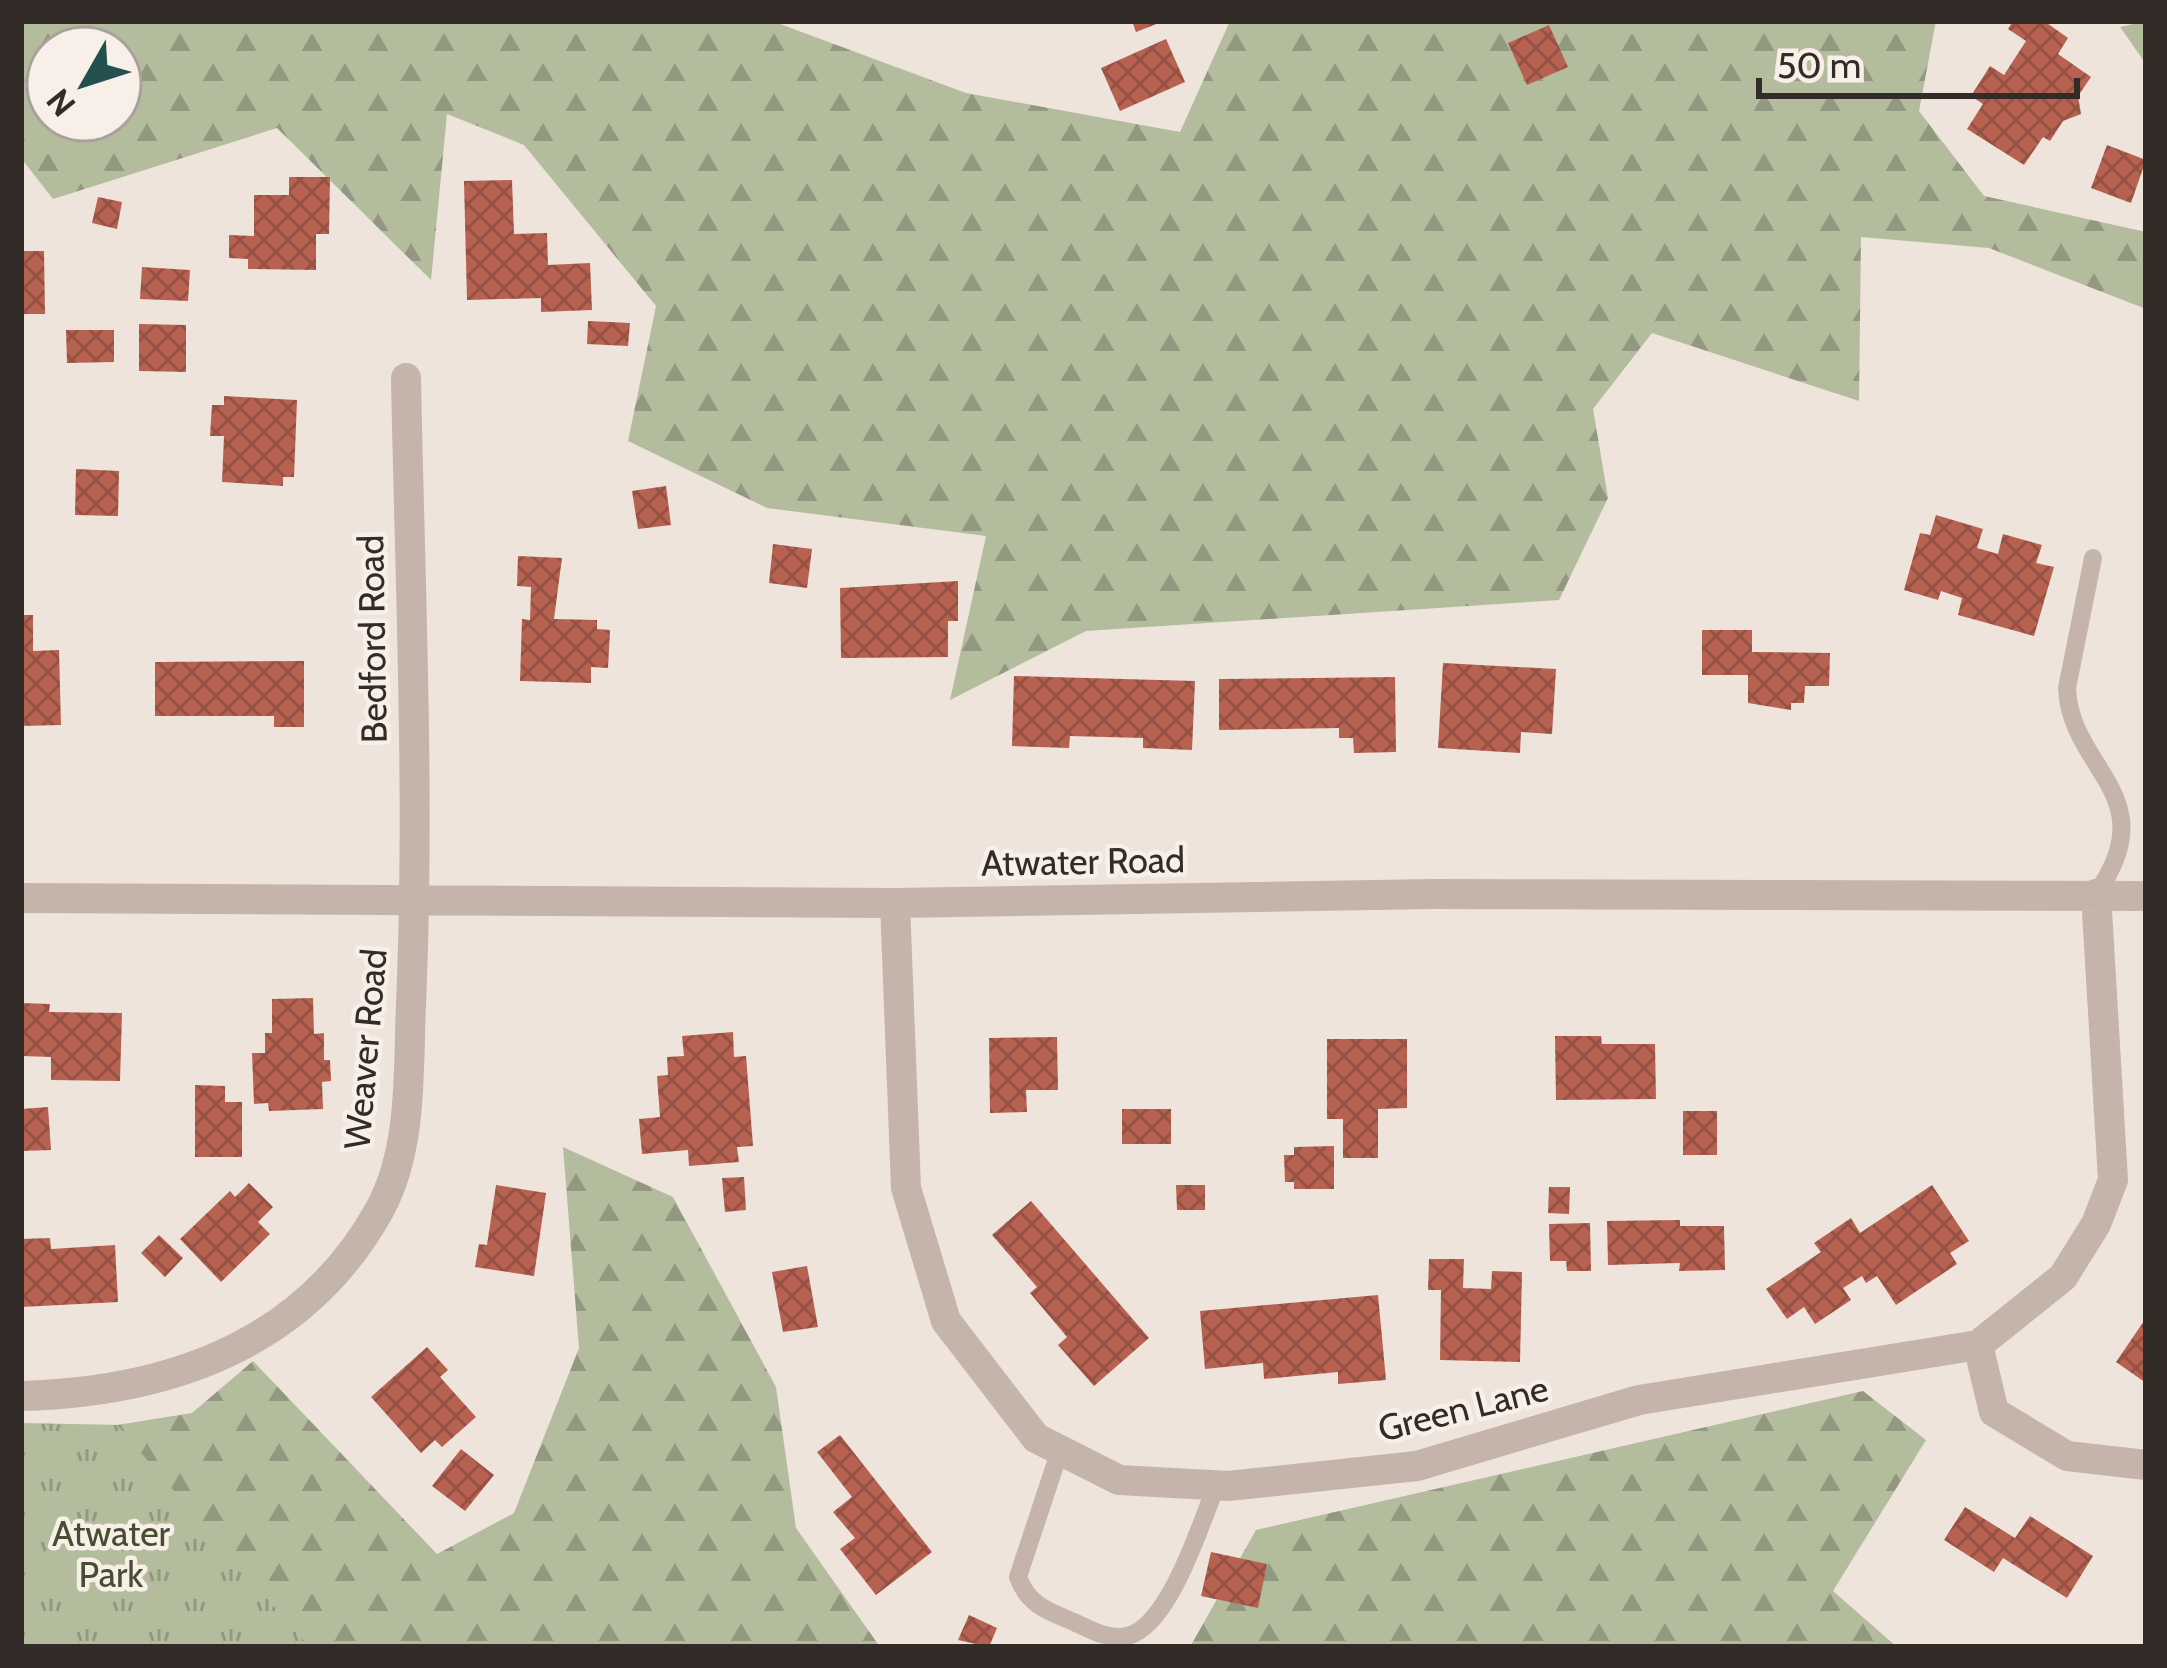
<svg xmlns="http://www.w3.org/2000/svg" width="2167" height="1668" viewBox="0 0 2167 1668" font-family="Cabin,sans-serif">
	<defs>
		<pattern id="forest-firs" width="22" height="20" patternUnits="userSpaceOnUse" patternTransform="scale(3)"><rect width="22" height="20" fill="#b4bc9e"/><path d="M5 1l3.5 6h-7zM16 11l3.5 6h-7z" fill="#939981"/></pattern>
		<pattern id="park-tufts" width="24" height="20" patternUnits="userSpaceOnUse" patternTransform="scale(3)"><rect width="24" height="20" fill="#b4bc9e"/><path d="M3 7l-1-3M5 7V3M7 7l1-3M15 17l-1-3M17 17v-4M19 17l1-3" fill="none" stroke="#939981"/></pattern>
		<pattern id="building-cross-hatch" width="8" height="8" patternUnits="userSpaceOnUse" patternTransform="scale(3)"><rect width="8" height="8" fill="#b76251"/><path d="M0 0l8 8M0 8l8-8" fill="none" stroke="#955143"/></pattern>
	</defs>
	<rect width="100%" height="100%" fill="#eee4dc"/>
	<!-- forest -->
	<path fill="url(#forest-firs)" fill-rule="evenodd" d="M21 21H772L966 93 1180 132 1230 21H1936L1919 111 1984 196 2146 232V309L1989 248 1861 237 1859 401 1652 333 1593 409 1608 498 1559 600 1086 631 950 700 986 536 767 508 628 441 656 306 524 145 447 114 431 280 277 128 53 199 21 158ZM48 48H120V120H48Z
		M2146 21V64L2120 27Z
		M563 1147 673 1197 776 1387 796 1528 880 1647H21V1423L117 1425 192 1413 253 1361 437 1554 514 1513 579 1348Z
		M1863 1391 1926 1440 1833 1591 1897 1647H1190L1256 1530Z"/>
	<!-- park -->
	<path fill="url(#park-tufts)" d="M21 1424 117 1425 309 1647H21Z"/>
	<!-- building -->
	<path fill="url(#building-cross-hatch)" d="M1132 21H1164L1136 32Z
		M2013 21H2044L2068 38 2058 54 2091 77 2078 96 2081 114 2063 121 2050 141 2043 137 2024 165 1967 129 1983 104 1971 96 1990 66 2004 75 2026 41 2008 29Z
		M1549 25 1568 67 1527 85 1508 43Z
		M1166 39 1185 82 1120 111 1101 68Z
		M2107 145 2146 160 2131 203 2091 188Z
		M289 177H330L329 234H316V270L248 269V259L229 258V235L254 236V195H289Z
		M512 180 514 234 547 233 548 265 590 263 592 310 541 312V298L467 300 464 181Z
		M98 197 122 202 117 229 92 223Z
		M21 251H44L45 314H21Z
		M142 267 190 270 188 301 140 299Z
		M588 321 630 323 628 346 587 344Z
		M139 324 186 325V372L139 371Z
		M66 330H114V362L67 363Z
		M224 396 297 400 294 477H283V486L222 482 224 436H210L212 405H224Z
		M76 469 119 471 118 516 75 515Z
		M666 486 671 525 638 529 632 491Z
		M1936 515 1983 529 1977 548 1998 554 2003 534 2042 545 2036 563 2054 567 2034 636 1958 615 1962 598 1941 591 1938 600 1904 590 1920 533 1930 535Z
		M773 544 812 549 807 588 769 583Z
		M518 556 562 558 554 619 597 620V629L610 630 608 668 591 667V683L520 681 522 619 530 620 531 587 517 586Z
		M958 581V621H948V657L841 658 840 588Z
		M21 615H33V651L59 650 61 725 21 726Z
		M1702 630H1752V652L1830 653 1829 686H1805L1804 703H1791V710L1748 703V675H1702Z
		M304 661V727H274V716H155V662Z
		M1443 663 1556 669 1552 734 1521 732 1520 753 1438 748Z
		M1014 676 1195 681 1192 750 1143 748V738L1070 736 1069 748 1012 746Z
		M1395 677 1396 752 1354 753 1353 738H1339V728L1219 730V679Z
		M313 998 314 1034 324 1033V1060H330L331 1081 322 1082 323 1109 269 1111 268 1103 254 1104 252 1053H265V1033H272V999Z
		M21 1003 50 1004 49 1012 122 1013 120 1081 51 1080V1057L21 1056Z
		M733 1032 734 1057 746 1056 753 1146 737 1147 739 1162 689 1166 688 1150 642 1154 639 1119 660 1117 657 1076 668 1075 667 1057 684 1056 682 1036Z
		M1555 1036H1601L1602 1044H1655L1656 1099 1556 1100Z
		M1057 1037 1058 1090H1026L1027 1112 990 1113 989 1038Z
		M1327 1039H1407V1108L1378 1109V1158H1343V1119H1327Z
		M195 1085 225 1086V1102H242V1157H195Z
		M48 1107 51 1150 21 1151V1109Z
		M1122 1109H1171V1144H1122Z
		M1683 1111H1717V1155H1683Z
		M1334 1146V1189H1294V1182H1285L1284 1155H1294V1147Z
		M744 1177 746 1210 725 1212 722 1178Z
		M249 1183 273 1207 258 1222 270 1234 221 1282 180 1239 230 1191 235 1197Z
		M496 1185 546 1193 534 1276 475 1267 479 1244 487 1245Z
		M1176 1185H1205V1210H1177Z
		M1932 1185 1969 1241 1950 1253 1957 1264 1896 1305 1877 1276 1866 1283 1862 1276 1843 1288 1851 1300 1815 1324 1804 1307 1787 1319 1766 1289 1821 1252 1814 1243 1851 1218 1860 1233Z
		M1549 1187H1570L1569 1214 1548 1213Z
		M1031 1201 1149 1338 1094 1386 1058 1345 1067 1337 1030 1293 1037 1287 992 1235Z
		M1680 1220V1226H1724L1725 1270 1679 1271 1680 1263 1608 1265 1607 1221Z
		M1590 1223 1591 1271H1567L1566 1261H1550L1549 1224Z
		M159 1235 183 1258 165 1277 141 1253Z
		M50 1238 51 1249 115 1245 118 1302 21 1307V1239Z
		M1429 1259H1464L1463 1288 1491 1289 1492 1271 1522 1272 1520 1362 1440 1360 1441 1290H1428Z
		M807 1266 818 1327 783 1332 772 1272Z
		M1378 1295 1386 1380 1338 1384V1372L1264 1379 1263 1363 1205 1369 1200 1311Z
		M2146 1318V1383L2116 1362Z
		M427 1347 448 1370 440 1377 476 1417 442 1447 435 1440 421 1453 371 1397Z
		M840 1435 932 1552 876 1595 840 1549 855 1538 833 1512 852 1497 817 1452Z
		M461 1449 494 1475 465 1511 432 1486Z
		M1965 1507 2015 1538 2030 1516 2093 1556 2067 1598 2003 1558 1994 1572 1944 1540Z
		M1211 1552 1267 1564 1258 1608 1201 1596Z
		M969 1615 997 1628 989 1647 958 1640Z"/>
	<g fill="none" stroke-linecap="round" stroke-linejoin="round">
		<!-- lane -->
		<path stroke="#c5b4a9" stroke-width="18" d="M2093 558 2067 688C2070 770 2166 795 2096 894
			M1060 1450 1018 1577C1028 1605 1048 1611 1074 1622 1091 1630 1108 1640 1127 1636 1169 1627 1201 1523 1216 1486"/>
		<!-- street -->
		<path stroke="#c5b4a9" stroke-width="30" d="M21 898 895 903 1433 894 2146 896
			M895 903 906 1188 946 1321 1036 1438 1119 1480 1228 1486 1417 1466 1639 1400 1978 1345 2063 1277 2096 1224 2113 1180 2096 894
			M1978 1345 1994 1412 2067 1456 2146 1465
			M21 1396C170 1392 305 1345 380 1209 413 1148 408 1071 411 1004 420 796 410 587 406 378"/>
	</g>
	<g text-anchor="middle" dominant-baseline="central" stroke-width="9" stroke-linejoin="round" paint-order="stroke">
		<!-- street labels -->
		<g font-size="36" fill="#332b28" stroke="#f7efe8">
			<text transform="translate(372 639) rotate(-91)">Bedford Road</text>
			<text transform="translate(1083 861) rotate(-1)">Atwater Road</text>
			<text transform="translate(365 1049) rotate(-85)">Weaver Road</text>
			<text transform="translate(1463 1408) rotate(-14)">Green Lane</text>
		</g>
		<!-- park labels -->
		<g font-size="36" fill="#454e2f" stroke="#f7efe8">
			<text x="111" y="1533">Atwater<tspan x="111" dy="41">Park</tspan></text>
		</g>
	</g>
	<!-- border -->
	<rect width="2167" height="1668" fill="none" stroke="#332b28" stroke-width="48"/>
	<!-- north arrow -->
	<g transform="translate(84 84) rotate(231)"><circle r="57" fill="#f7efe8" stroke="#a9a19b" stroke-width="3"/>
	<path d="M0-9L21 45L0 30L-21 45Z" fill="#234f4f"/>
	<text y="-18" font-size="33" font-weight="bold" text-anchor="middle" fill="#332b28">N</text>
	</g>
	<!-- scale -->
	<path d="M1759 78v18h318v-18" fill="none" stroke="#332b28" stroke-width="6"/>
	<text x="1777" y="78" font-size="36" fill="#332b28" stroke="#f7efe8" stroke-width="9" paint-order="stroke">50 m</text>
</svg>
